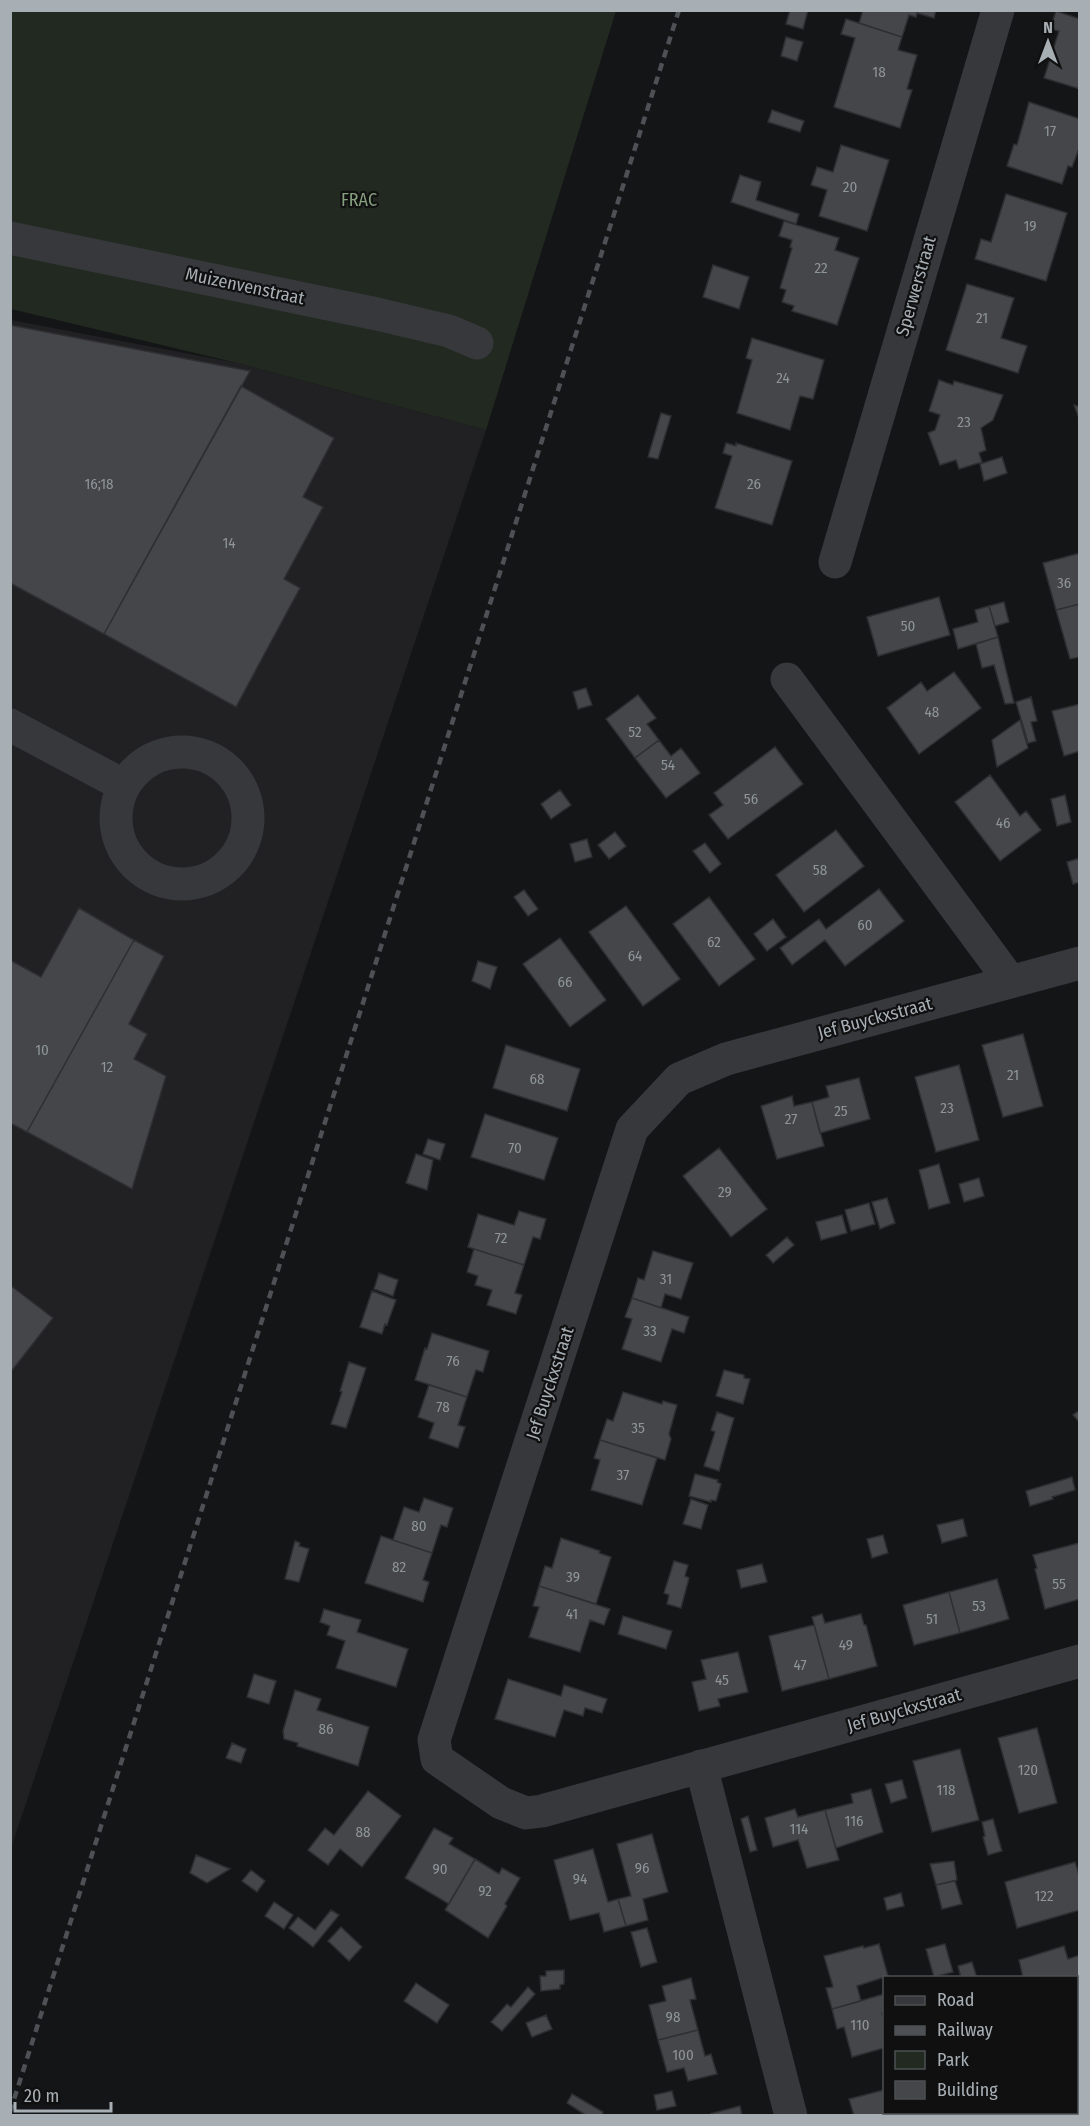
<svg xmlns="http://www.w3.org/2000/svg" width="1090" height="2126" viewBox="0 0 1090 2126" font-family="'Fira Sans Condensed',sans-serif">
	<rect width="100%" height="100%" fill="#141516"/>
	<!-- built -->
	<path fill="#212123" d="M11 320 237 363 486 430 11 1848Z"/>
	<!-- green -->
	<path fill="#222921" d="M10 11H616L486 430 237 363 11 309Z"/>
	<!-- building -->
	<path fill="#444649" stroke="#2f2f32" stroke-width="1.5" d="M790 10H808L803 29 786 24Z
		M863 10H936L934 18 917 13 916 17 909 15 902 37 859 23Z
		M1056 11 1080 19V89L1044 78 1059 31 1050 29Z
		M846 19 902 37 898 50 917 55 907 89 912 90 900 128 834 107 855 38 841 34Z
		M786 37 803 42 797 61 781 56Z
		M1029 102 1080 119V146L1072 167 1068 166 1062 184 1007 166 1014 144 1017 145Z
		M772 110 804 121 800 132 768 122Z
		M841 145 889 160 867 231 819 216 827 190 811 185 817 167 833 172Z
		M740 175 761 182 756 200 799 214 796 224 731 202Z
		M1006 194 1067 213 1046 281 975 259 981 239 991 242Z
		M784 221 839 238 835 250 859 258 837 325 792 311 794 306 782 302 786 290 780 288 792 248 790 247 792 240 779 236Z
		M713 265 749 277 739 309 703 297Z
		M967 284 1014 298 1001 338 1027 346 1018 373 946 350Z
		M10 325 250 371 104 634 10 583Z
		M752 338 824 360 813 399 800 396 790 430 737 413 752 360 746 358Z
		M939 380 953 385 954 381 1003 395 993 420 981 428 986 450 979 453 982 462 959 469 956 460 940 465 928 433 935 430 940 415 929 411Z
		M241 386 334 438 303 497 323 507 284 579 300 588 236 707 104 634Z
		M1074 405 1080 407V421Z
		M661 413 671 416 658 459 648 457Z
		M726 443 736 446V443L792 461 772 525 715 508 732 456 723 453Z
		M1002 457 1007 473 984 481 980 464Z
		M1080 553V604L1056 610 1043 563Z
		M939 597 950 635 878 656 867 617Z
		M1004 602 1009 622 995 626 989 606Z
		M1080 604V657L1070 659 1056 610Z
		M989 606 998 637 958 649 953 629 978 622 975 610Z
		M998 637 1014 703 1005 704 994 665 982 668 976 644Z
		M954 672 981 708 919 754 887 708 921 682 927 691Z
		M586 688 592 705 578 709 573 692Z
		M638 695 656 718 647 724 659 740 635 758 606 719Z
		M1031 697 1037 721 1031 722 1036 741 1028 743 1016 702Z
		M1080 704V751L1064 756 1052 711Z
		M1020 720 1028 748 997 767 992 740Z
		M659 740 671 756 681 748 700 773 666 798 635 758Z
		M775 747 803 784 728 839 709 815 723 805 714 793Z
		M990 775 1020 816 1026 811 1041 830 1000 861 955 802Z
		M560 790 571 805 551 819 541 804Z
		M1065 795 1071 822 1057 826 1051 799Z
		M836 830 864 866 804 912 776 875Z
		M615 832 626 846 609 859 598 845Z
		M587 839 592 857 575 862 570 844Z
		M705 843 721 864 710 873 693 851Z
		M1080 858V882L1073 884 1067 862Z
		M879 889 904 921 845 966 825 940 792 965 780 948 819 919 826 929Z
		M524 890 538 909 528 916 514 897Z
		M709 897 755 959 719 986 673 924Z
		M626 906 680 979 643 1006 589 932Z
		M79 908 134 940 27 1132 10 1123V960L41 977Z
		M773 919 786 937 767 951 754 934Z
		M560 938 606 1000 570 1027 523 964Z
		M134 940 164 956 129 1024 147 1034 134 1059 166 1076 132 1189 27 1132Z
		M478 961 497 967 490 989 472 981Z
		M1023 1034 1043 1106 1003 1117 982 1045Z
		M506 1045 580 1069 567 1111 493 1088Z
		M959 1065 979 1140 936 1152 915 1077Z
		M859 1078 870 1119 820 1133 812 1102 829 1097 826 1086Z
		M792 1096 794 1106 812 1102 824 1146 777 1159 761 1106Z
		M485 1114 558 1138 544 1180 471 1157Z
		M428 1139 445 1144 440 1160 423 1154Z
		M719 1148 767 1209 731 1237 683 1176Z
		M416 1154 433 1160 427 1190 406 1183Z
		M939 1164 950 1203 929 1209 919 1170Z
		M979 1178 984 1196 964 1202 959 1184Z
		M887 1198 895 1223 880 1229 872 1202Z
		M869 1203 875 1224 851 1231 845 1210Z
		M519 1211 546 1219 540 1239 533 1237 524 1265 468 1247 478 1214 514 1225Z
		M842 1215 847 1233 821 1240 816 1222Z
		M787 1237 794 1245 773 1263 766 1255Z
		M474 1249 524 1265 515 1293 522 1295 516 1314 487 1305 492 1290 475 1285 478 1276 467 1272Z
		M653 1251 693 1263 681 1299 665 1294 661 1308 632 1298 638 1278 644 1280Z
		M379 1273 398 1280 393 1296 374 1289Z
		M10 1285 53 1318 10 1373Z
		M372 1291 396 1300 387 1325 385 1324 382 1334 360 1327Z
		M632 1298 689 1317 684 1333 672 1329 661 1362 622 1349 632 1319 625 1317Z
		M432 1333 489 1351 483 1372 476 1370 467 1397 415 1380 425 1348 427 1349Z
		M349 1362 366 1368 346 1428 331 1424 342 1392 340 1391Z
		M724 1370 744 1375V1378L750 1379 743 1404 716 1396Z
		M429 1385 467 1397 458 1425 465 1427 458 1448 429 1438 434 1423 418 1417Z
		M623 1392 662 1404 663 1401 677 1405 669 1434 671 1439 665 1460 600 1440 607 1419 613 1421Z
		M1080 1410V1423L1073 1415Z
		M717 1412 734 1418 719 1471 704 1466 715 1432 711 1430Z
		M600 1440 657 1458 642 1505 591 1490 600 1460 594 1458Z
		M695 1474 718 1480 717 1482 721 1484 716 1501 711 1500V1502L689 1496Z
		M1072 1477 1075 1490 1052 1497 1053 1499 1030 1506 1026 1491Z
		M424 1498 453 1508 447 1527 441 1525 432 1553 393 1540 404 1507 419 1512Z
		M691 1499 708 1505 701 1529 683 1524Z
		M963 1519 967 1536 942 1543 937 1525Z
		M883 1535 888 1553 872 1558 867 1539Z
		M381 1536 432 1553 423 1580 429 1582 423 1602 365 1583Z
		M561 1538 600 1551 599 1553 611 1557 596 1604 539 1586 545 1566 552 1568Z
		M295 1541 300 1543 299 1546 309 1549 299 1582 285 1579Z
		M1079 1543 1080 1599 1045 1609 1035 1569 1037 1568 1033 1555Z
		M674 1561 688 1565 685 1576 689 1578 681 1608 667 1604 669 1595 664 1593Z
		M762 1564 767 1582 741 1588 737 1570Z
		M997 1579 1009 1619 960 1633 949 1592Z
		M539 1586 610 1609 604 1625 590 1620 580 1652 529 1637 539 1607 533 1606Z
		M949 1592 960 1633 914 1645 903 1605Z
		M324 1609 361 1620 357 1632 408 1649 396 1687 336 1668 345 1641 327 1635 330 1626 320 1622Z
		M822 1614 825 1623 861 1614 864 1625H866L877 1666 829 1679 812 1617Z
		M623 1616 672 1631 666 1649 618 1634Z
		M814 1625 829 1679 782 1691 769 1636Z
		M738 1652 748 1692 718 1699 720 1706 699 1711 692 1682 706 1679 701 1660Z
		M254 1674 276 1681 269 1704 247 1697Z
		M508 1679 561 1696 564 1685 607 1699 602 1713 585 1708 583 1716 564 1710 555 1737 495 1719Z
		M295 1690 321 1699 317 1710 369 1727 358 1766 297 1746 298 1743 284 1739 283 1731Z
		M1037 1728 1057 1803 1019 1813 998 1738Z
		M232 1743 246 1749 241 1763 226 1758Z
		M960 1749 979 1820 932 1832 913 1761Z
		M902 1780 907 1798 891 1803 885 1784Z
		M871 1789 883 1832 836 1848 825 1810 853 1803 851 1794Z
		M368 1791 401 1816 362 1867 340 1849 328 1865 308 1850 325 1828 334 1835Z
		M795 1809 798 1817 825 1810 839 1860 807 1868 798 1840 773 1847 765 1818Z
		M748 1816 757 1850 750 1852 741 1819Z
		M993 1819 1002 1851 988 1855 983 1837 985 1836 982 1822Z
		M434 1828 453 1838 449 1844 475 1859 449 1904 405 1878Z
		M652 1834 668 1892 643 1899 648 1920 626 1926 618 1899 631 1896 617 1844Z
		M593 1849 608 1902 618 1899 626 1926 604 1932 599 1913 570 1920 554 1860Z
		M196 1855 230 1869 207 1883 190 1873Z
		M475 1859 499 1874 502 1868 520 1878 505 1904 507 1906 488 1938 445 1910Z
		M954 1861 957 1880 936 1885 930 1864Z
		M1075 1862 1080 1878V1910L1017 1928 1005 1882Z
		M251 1870 265 1881 257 1892 242 1881Z
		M955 1881 962 1904 942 1909 936 1885Z
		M901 1893 904 1906 887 1910 884 1898Z
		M274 1902 293 1915 284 1929 265 1916Z
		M331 1910 339 1915 313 1947 289 1928 298 1917 315 1930Z
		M341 1927 362 1947 349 1961 328 1941Z
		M647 1928 657 1962 641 1967 631 1932Z
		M879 1944 888 1976 857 1986 861 2001 832 2009 826 1988 833 1987 824 1956 863 1946 864 1948Z
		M945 1944 953 1972 934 1977 926 1949Z
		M1064 1946 1068 1959 1080 1955V1998H1076V1978H1023L1019 1960Z
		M972 1962 977 1978H961L958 1966Z
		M564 1970V1984L560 1985V1989L541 1991 540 1976H546V1971Z
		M691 1978 696 1999 690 2000 698 2030 658 2040 649 2005 666 2001 662 1986Z
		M416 1983 449 2005 437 2023 404 2001Z
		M528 1987 535 1994 502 2031 491 2022 507 2004 511 2007Z
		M884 1994V2012L882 2013 884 2022V2048L852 2057 844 2027 837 2029 832 2009Z
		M546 2015 552 2029 532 2037 526 2023Z
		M1080 2024V2077H1077L1076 2025Z
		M698 2030 705 2056 711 2054 717 2074 688 2081 684 2068 667 2072 658 2040Z
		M884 2090V2112H895L896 2116H854L849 2099Z
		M672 2091 676 2106 657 2110 654 2095Z
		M572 2094 603 2112 601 2116H587L567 2103Z
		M740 2106 742 2116 710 2114Z"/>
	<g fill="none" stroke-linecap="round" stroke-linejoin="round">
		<!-- street -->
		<path stroke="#36383b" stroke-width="33" d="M10 238 377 314 449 331 477 343
			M835 562 998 10
			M787 679 1010 981
			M10 725 123 785
			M116 818a66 66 0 1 1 132 0a66 66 0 1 1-132 0Z
			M1080 963 726 1059 679 1079 632 1129 434 1740 437 1759 501 1803 526 1813 542 1811 1080 1661
			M701 1766 791 2116"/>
		<!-- rail -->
		<path stroke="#4d5054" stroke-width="4.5" stroke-dasharray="8 6" stroke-linecap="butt" d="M10 2112 679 10"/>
	</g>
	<g text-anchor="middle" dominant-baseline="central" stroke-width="4.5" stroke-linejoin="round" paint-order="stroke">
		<!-- number labels -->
		<g font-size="15" fill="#8e959a">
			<text x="879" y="72">18</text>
			<text x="1050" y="131">17</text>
			<text x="850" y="187">20</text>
			<text x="1030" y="226">19</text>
			<text x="821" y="268">22</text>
			<text x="982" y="318">21</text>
			<text x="783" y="378">24</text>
			<text x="964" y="422">23</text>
			<text x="99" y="484">16;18</text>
			<text x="754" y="484">26</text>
			<text x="229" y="543">14</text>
			<text x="1064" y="583">36</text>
			<text x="908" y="626">50</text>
			<text x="932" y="712">48</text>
			<text x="635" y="732">52</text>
			<text x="668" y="765">54</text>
			<text x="751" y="799">56</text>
			<text x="1003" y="823">46</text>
			<text x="820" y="870">58</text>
			<text x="865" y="925">60</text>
			<text x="714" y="942">62</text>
			<text x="635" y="956">64</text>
			<text x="565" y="982">66</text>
			<text x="42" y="1050">10</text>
			<text x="107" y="1067">12</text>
			<text x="1013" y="1075">21</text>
			<text x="537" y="1079">68</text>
			<text x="947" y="1108">23</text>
			<text x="841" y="1111">25</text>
			<text x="791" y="1119">27</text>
			<text x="515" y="1148">70</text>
			<text x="725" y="1192">29</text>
			<text x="501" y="1238">72</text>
			<text x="666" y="1279">31</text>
			<text x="650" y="1331">33</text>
			<text x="453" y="1361">76</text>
			<text x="443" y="1407">78</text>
			<text x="638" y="1428">35</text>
			<text x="623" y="1475">37</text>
			<text x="419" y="1526">80</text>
			<text x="399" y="1567">82</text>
			<text x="573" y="1577">39</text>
			<text x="1059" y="1584">55</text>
			<text x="979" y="1606">53</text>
			<text x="572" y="1614">41</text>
			<text x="932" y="1619">51</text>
			<text x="846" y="1645">49</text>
			<text x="800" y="1665">47</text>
			<text x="722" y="1680">45</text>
			<text x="326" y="1729">86</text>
			<text x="1028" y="1770">120</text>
			<text x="946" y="1790">118</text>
			<text x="854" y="1821">116</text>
			<text x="799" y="1829">114</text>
			<text x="363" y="1832">88</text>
			<text x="642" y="1868">96</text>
			<text x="440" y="1869">90</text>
			<text x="580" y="1879">94</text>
			<text x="485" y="1891">92</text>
			<text x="1044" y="1896">122</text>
			<text x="673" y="2017">98</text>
			<text x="860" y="2025">110</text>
			<text x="683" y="2055">100</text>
		</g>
		<!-- park labels -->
		<g font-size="18" fill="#869f7f" stroke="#101011">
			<text x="359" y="200">FRAC</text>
		</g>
		<!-- street labels -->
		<g font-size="18" fill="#a7afb5" stroke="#101011">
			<text transform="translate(245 286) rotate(12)">Muizenvenstraat</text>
			<text transform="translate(916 286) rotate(-74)">Sperwerstraat</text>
			<text transform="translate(875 1018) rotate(-15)">Jef Buyckxstraat</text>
			<text transform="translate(550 1383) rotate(-72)">Jef Buyckxstraat</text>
			<text transform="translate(904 1710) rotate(-16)">Jef Buyckxstraat</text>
		</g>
	</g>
	<!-- border -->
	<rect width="1090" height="2126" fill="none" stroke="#a7afb5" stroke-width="24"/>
	<!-- legend -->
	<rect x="883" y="1976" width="195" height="138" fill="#101011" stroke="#4c5053" stroke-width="1.5"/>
	<rect x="895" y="1996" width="30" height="9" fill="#36383b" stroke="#4c5053" stroke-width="1.5"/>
	<text x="937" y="2006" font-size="18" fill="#a7afb5">Road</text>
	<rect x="895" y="2026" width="30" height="9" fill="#4d5054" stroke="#4c5053" stroke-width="1.5"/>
	<text x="937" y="2036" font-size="18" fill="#a7afb5">Railway</text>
	<rect x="895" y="2051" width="30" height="18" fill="#222921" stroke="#4c5053" stroke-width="1.5"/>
	<text x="937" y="2066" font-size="18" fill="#a7afb5">Park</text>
	<rect x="895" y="2081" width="30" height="18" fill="#444649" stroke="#4c5053" stroke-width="1.5"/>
	<text x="937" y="2096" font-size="18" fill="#a7afb5">Building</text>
	<!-- north arrow -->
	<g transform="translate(1048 42)" stroke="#101011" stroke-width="4.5" paint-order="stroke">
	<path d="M0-4.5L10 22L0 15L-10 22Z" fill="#a7afb5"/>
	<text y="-9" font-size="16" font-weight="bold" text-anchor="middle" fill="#a7afb5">N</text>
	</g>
	<!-- scale -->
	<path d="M15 2102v9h96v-9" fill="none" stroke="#a7afb5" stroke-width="3"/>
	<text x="24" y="2102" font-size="18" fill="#a7afb5" stroke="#101011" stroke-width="4.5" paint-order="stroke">20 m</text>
</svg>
